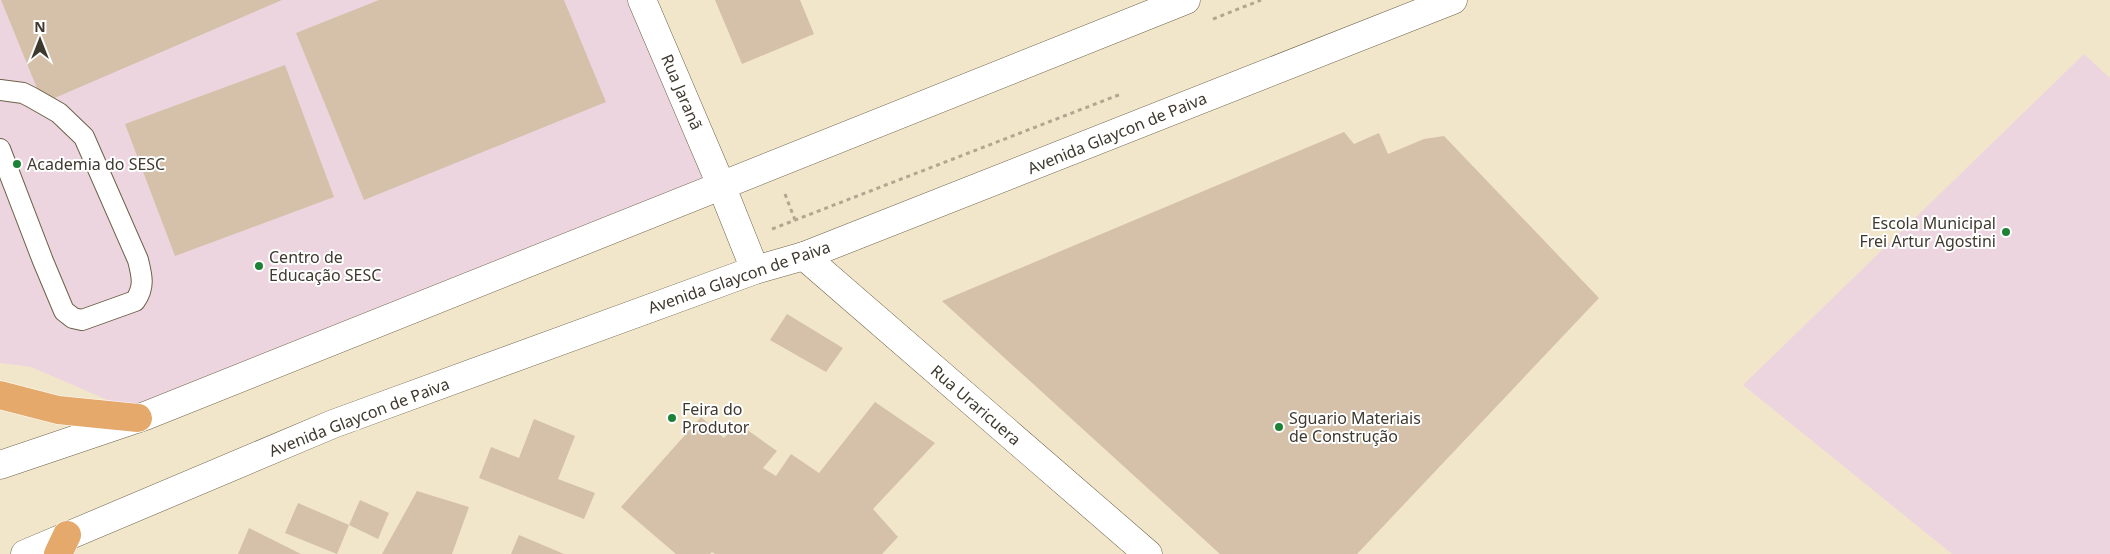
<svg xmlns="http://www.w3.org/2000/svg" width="2110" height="554" viewBox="0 0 2110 554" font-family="'Noto Sans',sans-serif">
	<rect width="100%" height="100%" fill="#f2e6ca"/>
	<!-- education -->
	<path fill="#edd5e0" d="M0 0H640L717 186 145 416 31 367 0 363Z
		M2084 54 2110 78V554H1952L1743 385Z"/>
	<!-- building -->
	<path fill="#d5c0a9" d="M1 0H282L43 103Z
		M379 0H564L606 102 364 200 296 33Z
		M715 0H800L814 34 742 64Z
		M285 65 334 197 175 256 125 124Z
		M1344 132 1354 144 1379 133 1388 154 1424 139 1444 136 1599 298 1357 554H1220L942 301Z
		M787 314 843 348 826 372 770 340Z
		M875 402 935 443 873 509 898 537 882 554H715L712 552 710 554H676L621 507 701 417 724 438 736 422 777 451 763 468 776 476 791 454 819 473Z
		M534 419 575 436 558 479 595 493 584 519 479 478 491 447 519 458Z
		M417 491 469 507 452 554H382Z
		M360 500 389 513 378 539 349 525Z
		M298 503 349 525 337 554 285 533Z
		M249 528 301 554H238Z
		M519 535 564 554H511Z"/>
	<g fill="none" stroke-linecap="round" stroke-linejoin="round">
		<defs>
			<path id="lane" d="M0 90 23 93 31 97 59 113 84 137 138 260C142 276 145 287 135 301L82 320 73 318 64 311 43 261 0 149"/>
			<path id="street" d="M642 0 721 185
				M804 256 1148 554"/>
			<path id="secondary" d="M721 185 755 270
				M0 465 145 416 1186 0
				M25 554 333 424 755 270 804 256 1453 0"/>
			<path id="highway" d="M0 395 58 410 138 418
				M58 554 67 535"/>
		</defs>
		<!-- lane casing -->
		<use href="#lane" stroke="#6c6149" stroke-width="22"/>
		<!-- street casing -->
		<use href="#street" stroke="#6c6149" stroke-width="29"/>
		<!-- secondary casing -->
		<use href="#secondary" stroke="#6c6149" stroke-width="29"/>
		<!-- highway casing -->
		<use href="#highway" stroke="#fff" stroke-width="29"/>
		<!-- path -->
		<path stroke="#b0a791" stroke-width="3" stroke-dasharray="4 4" stroke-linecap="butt" d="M1213 19 1261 0
			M785 194 795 220
			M772 229 1121 94"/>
		<!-- lane -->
		<use href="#lane" stroke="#fff" stroke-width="20"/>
		<!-- street -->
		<use href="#street" stroke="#fff" stroke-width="28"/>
		<!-- secondary -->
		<use href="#secondary" stroke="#fff" stroke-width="28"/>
		<!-- highway -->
		<use href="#highway" stroke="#e4a96b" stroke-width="28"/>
	</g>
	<!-- markers -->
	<g fill="#1d8236" stroke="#fff" stroke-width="2">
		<circle cx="17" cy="164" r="5"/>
		<circle cx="2006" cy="232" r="5"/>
		<circle cx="259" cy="266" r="5"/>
		<circle cx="672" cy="418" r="5"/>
		<circle cx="1279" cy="427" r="5"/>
	</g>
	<g text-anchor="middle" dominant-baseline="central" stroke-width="4" stroke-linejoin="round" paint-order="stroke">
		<!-- street labels -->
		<g font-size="16" fill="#3e392e" stroke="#fff">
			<text transform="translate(682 92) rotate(67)">Rua Jaranã</text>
			<text transform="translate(1117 133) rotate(-22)">Avenida Glaycon de Paiva</text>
			<text transform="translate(739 277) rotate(-19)">Avenida Glaycon de Paiva</text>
			<text transform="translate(976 405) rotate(41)">Rua Uraricuera</text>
			<text transform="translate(359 417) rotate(-21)">Avenida Glaycon de Paiva</text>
		</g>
		<!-- poi labels -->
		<g font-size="16" fill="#3e392e" stroke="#fff" text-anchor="start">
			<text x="27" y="164">Academia do SESC</text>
			<text x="1996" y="223" text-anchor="end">Escola Municipal<tspan x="1996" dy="18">Frei Artur Agostini</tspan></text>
			<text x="269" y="257">Centro de<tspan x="269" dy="18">Educação SESC</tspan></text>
			<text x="682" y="409">Feira do<tspan x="682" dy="18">Produtor</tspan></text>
			<text x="1289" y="418">Sguario Materiais<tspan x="1289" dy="18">de Construção</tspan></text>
		</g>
	</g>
	<!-- north arrow -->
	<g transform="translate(40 40)" stroke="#ffffff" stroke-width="4" paint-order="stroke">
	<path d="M0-4L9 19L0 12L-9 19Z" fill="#3e392e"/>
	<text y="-8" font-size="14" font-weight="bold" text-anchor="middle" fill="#3e392e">N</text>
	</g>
</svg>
